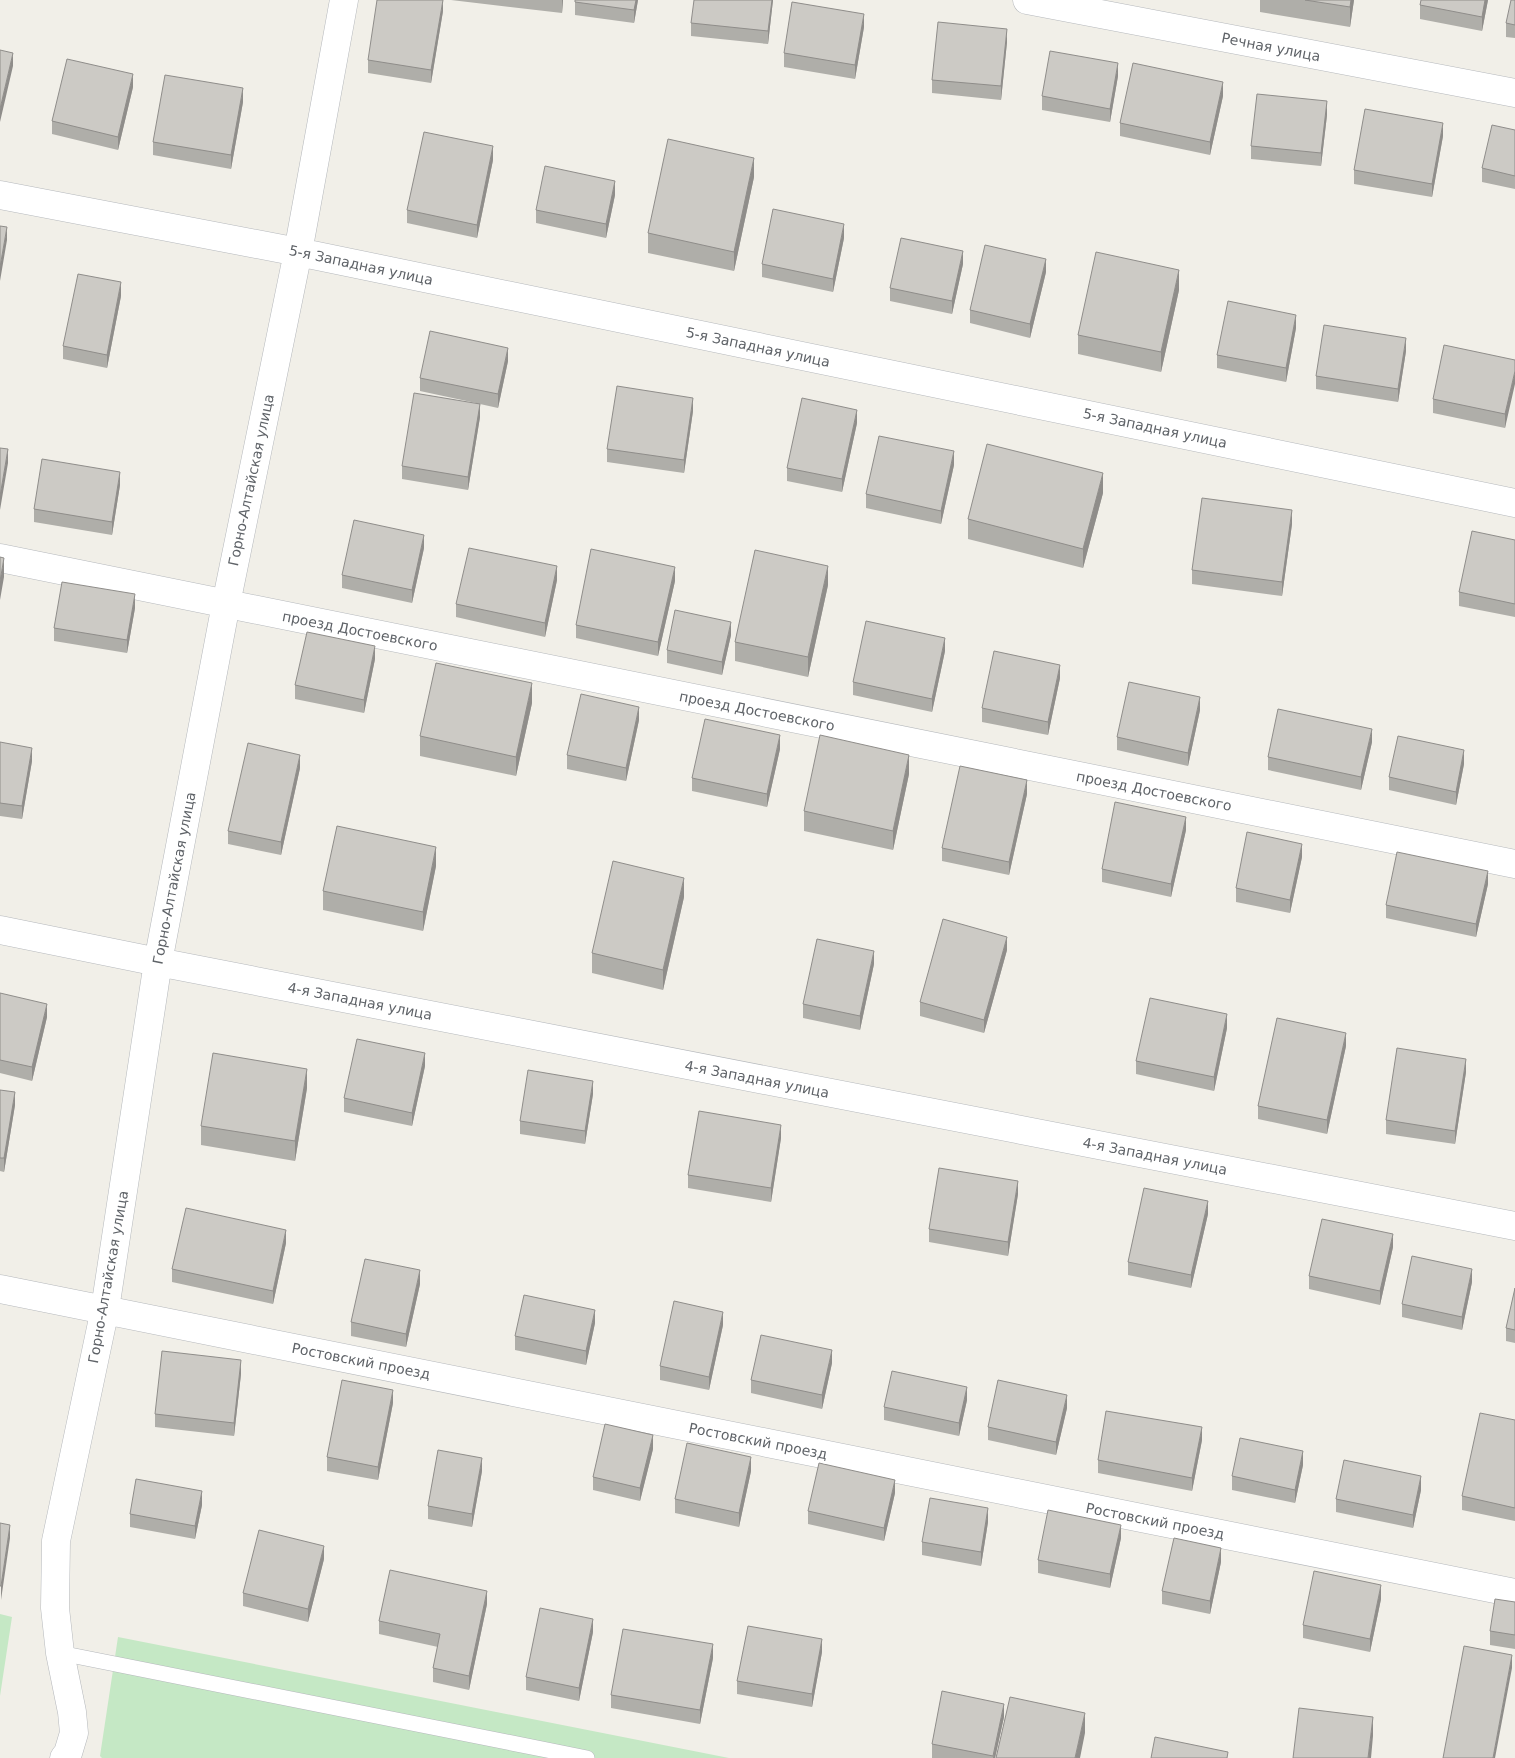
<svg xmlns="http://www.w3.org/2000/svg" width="1515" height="1758" viewBox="0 0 1515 1758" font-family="'DejaVu Sans',sans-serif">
	<rect width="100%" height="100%" fill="#f1efe8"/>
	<!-- green -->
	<path fill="#c5e8c5" d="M0 1614 12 1617 0 1696Z
		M118 1637 729 1758H102L100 1756Z"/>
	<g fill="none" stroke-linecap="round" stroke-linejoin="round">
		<defs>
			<path id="service" d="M60 1653 587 1758"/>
			<path id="minor" d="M1027 0 1515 93
				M0 195 298 252 1515 503
				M0 558 1515 864
				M0 930 158 962 1515 1226
				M0 1289 1515 1593
				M64 1758 68 1753 74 1733 72 1712 60 1653 55 1608 56 1541 105 1309 158 962 226 604 298 252 344 0"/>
		</defs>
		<!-- service casing -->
		<use href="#service" stroke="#b5b8bc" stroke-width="16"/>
		<!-- minor casing -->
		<use href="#minor" stroke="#b5b8bc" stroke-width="29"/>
		<!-- service -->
		<use href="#service" stroke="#fff" stroke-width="15"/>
		<!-- minor -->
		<use href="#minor" stroke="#fff" stroke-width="28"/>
	</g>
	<!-- wall -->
	<path fill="#afaea9" d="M451 0H563L562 13Z
		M575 0H638L634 23 575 15Z
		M773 0 768 44 691 36V23Z
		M1260 0H1354L1350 27 1260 12Z
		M1421 0H1488L1482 31 1420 19V5Z
		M1515 0V38L1506 37V23Z
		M443 11 431 83 368 73V60Z
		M864 27 855 79 784 67V53Z
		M1007 42 1001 100 932 93V80Z
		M1118 76 1110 122 1042 110V96Z
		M133 87 118 150 52 134V121Z
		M1223 96 1210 155 1120 136V123Z
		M243 102 231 169 153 155V142Z
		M1327 115 1321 166 1251 159V146Z
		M1515 130V189L1482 182V168Z
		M1443 136 1432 197 1354 184V170Z
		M493 160 477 238 407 223V210Z
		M754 177 734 271 648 253V233Z
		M615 195 606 238 536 223V210Z
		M844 238 833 292 762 277V264Z
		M963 264 952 314 890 301V288Z
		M1046 272 1030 338 970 323V310Z
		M1179 290 1161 372 1078 354V335Z
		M121 296 107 368 63 359V346Z
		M1296 328 1286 382 1217 368V355Z
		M1406 351 1398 402 1316 389V376Z
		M1515 360 1505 428 1433 413V399Z
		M508 361 498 408 480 404V417L468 490 402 479V466L476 403 420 391V378Z
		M693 411 684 473 607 462V449Z
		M857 423 842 492 787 481V468Z
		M954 465 941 524 866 508V494Z
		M120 485 112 535 34 522V509Z
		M1103 493 1083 568 968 539V519Z
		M1292 524 1282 596 1192 584V570Z
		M1515 540V617L1459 606V592Z
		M424 548 412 603 342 588V575Z
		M557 580 545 637 456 617V604Z
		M675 581 658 656 576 638V625Z
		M828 585 808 677 735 661V642Z
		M135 608 127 653 54 641V628Z
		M731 635 722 675 667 663V650Z
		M945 651 932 712 853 695V682Z
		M375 659 364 713 295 699V685Z
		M1060 678 1048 735 982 722V708Z
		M532 703 516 776 420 756V736Z
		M1200 710 1188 766 1117 750V737Z
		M639 720 626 781 567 769V755Z
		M0 742 32 761 22 819 0 816Z
		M1372 742 1361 790 1268 770V757Z
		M780 749 767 807 692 791V778Z
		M1464 764 1456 805 1389 790V777Z
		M300 768 281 855 228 844V831Z
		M909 774 893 850 804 831V811Z
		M1027 794 1009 875 942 861V848Z
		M1186 830 1171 897 1102 882V869Z
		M1302 857 1290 913 1236 902V888Z
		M436 866 423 931 323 910V891Z
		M1488 884 1476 937 1386 918V905Z
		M684 897 663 990 592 973V953Z
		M1007 950 984 1033 920 1016V1002Z
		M874 964 860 1030 803 1018V1004Z
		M0 993 47 1017 32 1081 0 1073Z
		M1227 1028 1214 1091 1136 1074V1061Z
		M1346 1046 1327 1134 1258 1119V1106Z
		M425 1066 412 1126 344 1112V1098Z
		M1466 1072 1455 1144 1386 1134V1120Z
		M307 1088 295 1161 201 1145V1126Z
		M0 1090 15 1105 4 1172 0 1171Z
		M593 1094 585 1144 520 1134V1121Z
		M781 1138 771 1202 688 1188V1175Z
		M1018 1194 1008 1256 929 1242V1229Z
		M1208 1214 1191 1288 1128 1275V1262Z
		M286 1243 273 1304 172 1282V1269Z
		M1393 1247 1380 1305 1309 1289V1276Z
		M1472 1282 1462 1330 1402 1317V1304Z
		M420 1284 406 1347 351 1336V1322Z
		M1515 1288V1343L1506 1341V1328Z
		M595 1323 586 1365 515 1350V1336Z
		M723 1325 709 1390 660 1380V1366Z
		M832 1363 822 1409 751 1393V1380Z
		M241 1374 234 1436 155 1427V1414Z
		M967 1400 959 1436 884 1420V1407Z
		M393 1403 378 1480 327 1471V1457Z
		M1067 1408 1056 1455 988 1440V1427Z
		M1515 1420V1521L1462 1510V1496Z
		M1202 1440 1192 1491 1098 1473V1460Z
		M653 1449 640 1501 593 1490V1477Z
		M1303 1465 1295 1503 1232 1490V1476Z
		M482 1471 472 1527 428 1519V1506Z
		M751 1471 739 1527 675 1513V1499Z
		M1421 1490 1413 1528 1336 1512V1499Z
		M895 1493 884 1541 808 1524V1511Z
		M202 1505 195 1539 130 1527V1514Z
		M988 1522 981 1566 922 1555V1542Z
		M1121 1538 1110 1588 1038 1573V1560Z
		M324 1559 308 1622 243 1606V1593Z
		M1221 1562 1210 1614 1162 1604V1591Z
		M1381 1599 1370 1652 1303 1638V1625Z
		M1515 1602V1649L1490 1645V1631Z
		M487 1604 469 1690 433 1682V1668L438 1647 379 1634V1621Z
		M593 1632 579 1701 526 1690V1677Z
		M822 1652 812 1707 737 1694V1681Z
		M713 1658 700 1724 611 1708V1695Z
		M1004 1717 995 1758H932V1744Z"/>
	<!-- shaded-wall -->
	<path fill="#8f8d8a" d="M443 0V11L431 83V70Z
		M562 0H563L562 13Z
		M636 0H638L634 23V10Z
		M772 0H773L768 44V31Z
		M1351 0H1354L1350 27V7Z
		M1485 0H1488L1482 31V17Z
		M864 14V27L855 79V65Z
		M1007 29V42L1001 100V86Z
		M13 53V66L0 122V109Z
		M1118 63V76L1110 122V109Z
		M133 74V87L118 150V137Z
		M1223 82V96L1210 155V142Z
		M243 88V102L231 169V155Z
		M1327 101V115L1321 166V153Z
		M1443 123V136L1432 197V184Z
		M493 146V160L477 238V225Z
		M754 158V177L734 271V252Z
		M615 181V195L606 238V224Z
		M844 224V238L833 292V279Z
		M7 227V240L0 281V267Z
		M963 251V264L952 314V301Z
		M1046 259V272L1030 338V324Z
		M1179 270V290L1161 372V352Z
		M121 282V296L107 368V355Z
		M1296 315V328L1286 382V368Z
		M1406 338V351L1398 402V389Z
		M508 348V361L498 408V394Z
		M1515 371V384L1505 428V414Z
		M693 398V411L684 473V460Z
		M480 404V417L468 490V477Z
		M857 410V423L842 492V479Z
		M8 449V463L0 510V496Z
		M954 451V465L941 524V511Z
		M120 472V485L112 535V522Z
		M1103 473V493L1083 568V549Z
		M1292 510V524L1282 596V582Z
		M424 535V548L412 603V590Z
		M4 558V577L0 600V581Z
		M557 566V580L545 637V623Z
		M828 566V585L808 677V657Z
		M675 567V581L658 656V642Z
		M135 594V608L127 653V640Z
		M731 622V635L722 675V662Z
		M945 638V651L932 712V699Z
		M375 646V659L364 713V700Z
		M1060 665V678L1048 735V722Z
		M532 683V703L516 776V757Z
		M1200 697V710L1188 766V753Z
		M639 707V720L626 781V768Z
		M1372 729V742L1361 790V777Z
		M780 735V749L767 807V794Z
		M32 748V761L22 819V806Z
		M1464 750V764L1456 805V792Z
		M300 755V768L281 855V842Z
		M909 755V774L893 850V831Z
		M1027 780V794L1009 875V862Z
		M1186 817V830L1171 897V884Z
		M1302 844V857L1290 913V900Z
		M436 847V866L423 931V912Z
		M1488 871V884L1476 937V924Z
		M684 878V897L663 990V970Z
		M1007 937V950L984 1033V1020Z
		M874 951V964L860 1030V1016Z
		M47 1004V1017L32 1081V1067Z
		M1227 1014V1028L1214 1091V1077Z
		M1346 1033V1046L1327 1134V1120Z
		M425 1053V1066L412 1126V1113Z
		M1466 1059V1072L1455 1144V1131Z
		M307 1069V1088L295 1161V1141Z
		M593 1081V1094L585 1144V1131Z
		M15 1092V1105L4 1172V1158Z
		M781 1125V1138L771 1202V1188Z
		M1018 1181V1194L1008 1256V1242Z
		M1208 1201V1214L1191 1288V1275Z
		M286 1230V1243L273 1304V1291Z
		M1393 1234V1247L1380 1305V1291Z
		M1472 1269V1282L1462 1330V1317Z
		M420 1270V1284L406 1347V1334Z
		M595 1310V1323L586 1365V1351Z
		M723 1312V1325L709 1390V1377Z
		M832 1350V1363L822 1409V1395Z
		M241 1360V1374L234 1436V1423Z
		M967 1387V1400L959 1436V1423Z
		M393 1390V1403L378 1480V1467Z
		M1067 1395V1408L1056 1455V1442Z
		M1202 1427V1440L1192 1491V1478Z
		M653 1435V1449L640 1501V1488Z
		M1303 1451V1465L1295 1503V1490Z
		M751 1457V1471L739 1527V1513Z
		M482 1458V1471L472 1527V1514Z
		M1421 1476V1490L1413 1528V1515Z
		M895 1480V1493L884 1541V1528Z
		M202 1491V1505L195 1539V1526Z
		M988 1508V1522L981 1566V1552Z
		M10 1525V1538L1 1600V1586Z
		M1121 1525V1538L1110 1588V1574Z
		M324 1546V1559L308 1622V1609Z
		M1221 1548V1562L1210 1614V1601Z
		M1381 1585V1599L1370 1652V1639Z
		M487 1591V1604L469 1690V1676Z
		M593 1619V1632L579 1701V1688Z
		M822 1639V1652L812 1707V1694Z
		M713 1644V1658L700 1724V1710Z
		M1512 1655V1668L1495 1758H1493Z
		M1004 1704V1717L995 1758H993Z
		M1085 1713V1733L1080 1758H1075Z
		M1373 1717V1736L1371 1758H1368Z"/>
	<!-- building -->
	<path fill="#cccac5" stroke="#8f8d8a" d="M377 0H443L431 70 368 60Z
		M575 0H636L634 10 575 2Z
		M694 0H772L768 31 691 23Z
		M1305 0H1351L1350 7Z
		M1421 0H1485L1482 17 1420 5Z
		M1511 0H1515V25L1506 23Z
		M792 2 864 14 855 65 784 53Z
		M938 22 1007 29 1001 86 932 80Z
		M0 50 13 53 0 109Z
		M1050 51 1118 63 1110 109 1042 96Z
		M67 59 133 74 118 137 52 121Z
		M1133 63 1223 82 1210 142 1120 123Z
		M165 75 243 88 231 155 153 142Z
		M1257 94 1327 101 1321 153 1251 146Z
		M1365 109 1443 123 1432 184 1354 170Z
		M1492 125 1515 130V176L1482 168Z
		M424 132 493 146 477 225 407 210Z
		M668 139 754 158 734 252 648 233Z
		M545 166 615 181 606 224 536 210Z
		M773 209 844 224 833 279 762 264Z
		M0 226 7 227 0 267Z
		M901 238 963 251 952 301 890 288Z
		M985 245 1046 259 1030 324 970 310Z
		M1096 252 1179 270 1161 352 1078 335Z
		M78 274 121 282 107 355 63 346Z
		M1228 301 1296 315 1286 368 1217 355Z
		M1324 325 1406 338 1398 389 1316 376Z
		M430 331 508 348 498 394 420 378Z
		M1444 345 1515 360V371L1505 414 1433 399Z
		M617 386 693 398 684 460 607 449Z
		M414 393 480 404 468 477 402 466Z
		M802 398 857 410 842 479 787 468Z
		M879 436 954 451 941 511 866 494Z
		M987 444 1103 473 1083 549 968 519Z
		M0 448 8 449 0 496Z
		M42 459 120 472 112 522 34 509Z
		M1202 498 1292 510 1282 582 1192 570Z
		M354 520 424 535 412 590 342 575Z
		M1472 531 1515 540V604L1459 592Z
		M469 548 557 566 545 623 456 604Z
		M591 549 675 567 658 642 576 625Z
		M755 550 828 566 808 657 735 642Z
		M0 557 4 558 0 581Z
		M62 582 135 594 127 640 54 628Z
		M675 610 731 622 722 662 667 650Z
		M866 621 945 638 932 699 853 682Z
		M307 632 375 646 364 700 295 685Z
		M994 651 1060 665 1048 722 982 708Z
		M436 663 532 683 516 757 420 736Z
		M1129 682 1200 697 1188 753 1117 737Z
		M581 694 639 707 626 768 567 755Z
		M1278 709 1372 729 1361 777 1268 757Z
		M705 719 780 735 767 794 692 778Z
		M820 735 909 755 893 831 804 811Z
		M1398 736 1464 750 1456 792 1389 777Z
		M0 742 32 748 22 806 0 803Z
		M248 743 300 755 281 842 228 831Z
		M960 766 1027 780 1009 862 942 848Z
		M1115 802 1186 817 1171 884 1102 869Z
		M337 826 436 847 423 912 323 891Z
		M1247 832 1302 844 1290 900 1236 888Z
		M1397 852 1488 871 1476 924 1386 905Z
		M613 861 684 878 663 970 592 953Z
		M943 919 1007 937 984 1020 920 1002Z
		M817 939 874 951 860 1016 803 1004Z
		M0 993 47 1004 32 1067 0 1060Z
		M1150 998 1227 1014 1214 1077 1136 1061Z
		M1277 1018 1346 1033 1327 1120 1258 1106Z
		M357 1039 425 1053 412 1113 344 1098Z
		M1397 1048 1466 1059 1455 1131 1386 1120Z
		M213 1053 307 1069 295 1141 201 1126Z
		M528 1070 593 1081 585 1131 520 1121Z
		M0 1090 15 1092 4 1158H0Z
		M699 1111 781 1125 771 1188 688 1175Z
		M939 1168 1018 1181 1008 1242 929 1229Z
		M1144 1188 1208 1201 1191 1275 1128 1262Z
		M186 1208 286 1230 273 1291 172 1269Z
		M1322 1219 1393 1234 1380 1291 1309 1276Z
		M1412 1256 1472 1269 1462 1317 1402 1304Z
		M365 1259 420 1270 406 1334 351 1322Z
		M1515 1288V1330L1506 1328Z
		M524 1295 595 1310 586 1351 515 1336Z
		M674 1301 723 1312 709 1377 660 1366Z
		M761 1335 832 1350 822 1395 751 1380Z
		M162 1351 241 1360 234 1423 155 1414Z
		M892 1371 967 1387 959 1423 884 1407Z
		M342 1380 393 1390 378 1467 327 1457Z
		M998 1380 1067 1395 1056 1442 988 1427Z
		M1106 1411 1202 1427 1192 1478 1098 1460Z
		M1480 1413 1515 1420V1508L1462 1496Z
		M605 1424 653 1435 640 1488 593 1477Z
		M1240 1438 1303 1451 1295 1490 1232 1476Z
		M687 1443 751 1457 739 1513 675 1499Z
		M438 1450 482 1458 472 1514 428 1506Z
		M1344 1460 1421 1476 1413 1515 1336 1499Z
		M819 1463 895 1480 884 1528 808 1511Z
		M136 1479 202 1491 195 1526 130 1514Z
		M930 1498 988 1508 981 1552 922 1542Z
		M1048 1510 1121 1525 1110 1574 1038 1560Z
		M0 1523 10 1525 1 1586H0Z
		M259 1530 324 1546 308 1609 243 1593Z
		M1174 1538 1221 1548 1210 1601 1162 1591Z
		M390 1570 487 1591 469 1676 433 1668 440 1634 379 1621Z
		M1314 1571 1381 1585 1370 1639 1303 1625Z
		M1495 1599 1515 1602V1635L1490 1631Z
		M540 1608 593 1619 579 1688 526 1677Z
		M748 1626 822 1639 812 1694 737 1681Z
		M623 1629 713 1644 700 1710 611 1695Z
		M1464 1646 1512 1655 1493 1758H1443Z
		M942 1691 1004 1704 993 1756 932 1744Z
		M1010 1697 1085 1713 1075 1758H996Z
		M1299 1708 1373 1717 1368 1758H1293Z
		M1155 1737 1228 1752 1227 1758H1151Z"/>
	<g text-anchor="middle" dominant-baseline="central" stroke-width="5" stroke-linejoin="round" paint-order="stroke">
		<!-- street labels -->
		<g font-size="14" fill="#5f6368" stroke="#fff">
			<text transform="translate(1271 47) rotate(11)">Речная улица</text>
			<text transform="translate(361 265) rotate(12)">5-я Западная улица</text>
			<text transform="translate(758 347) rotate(12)">5-я Западная улица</text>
			<text transform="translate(1155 428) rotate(12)">5-я Западная улица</text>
			<text transform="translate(251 480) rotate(-78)">Горно-Алтайская улица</text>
			<text transform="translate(360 631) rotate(11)">проезд Достоевского</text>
			<text transform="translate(757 711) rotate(11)">проезд Достоевского</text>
			<text transform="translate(1154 791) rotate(11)">проезд Достоевского</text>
			<text transform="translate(174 878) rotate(-79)">Горно-Алтайская улица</text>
			<text transform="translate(360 1001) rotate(11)">4-я Западная улица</text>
			<text transform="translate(757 1079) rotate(11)">4-я Западная улица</text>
			<text transform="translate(1155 1156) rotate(11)">4-я Западная улица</text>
			<text transform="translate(108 1277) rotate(-80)">Горно-Алтайская улица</text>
			<text transform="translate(361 1361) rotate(11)">Ростовский проезд</text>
			<text transform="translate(758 1441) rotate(11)">Ростовский проезд</text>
			<text transform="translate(1155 1521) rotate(11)">Ростовский проезд</text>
		</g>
	</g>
</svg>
